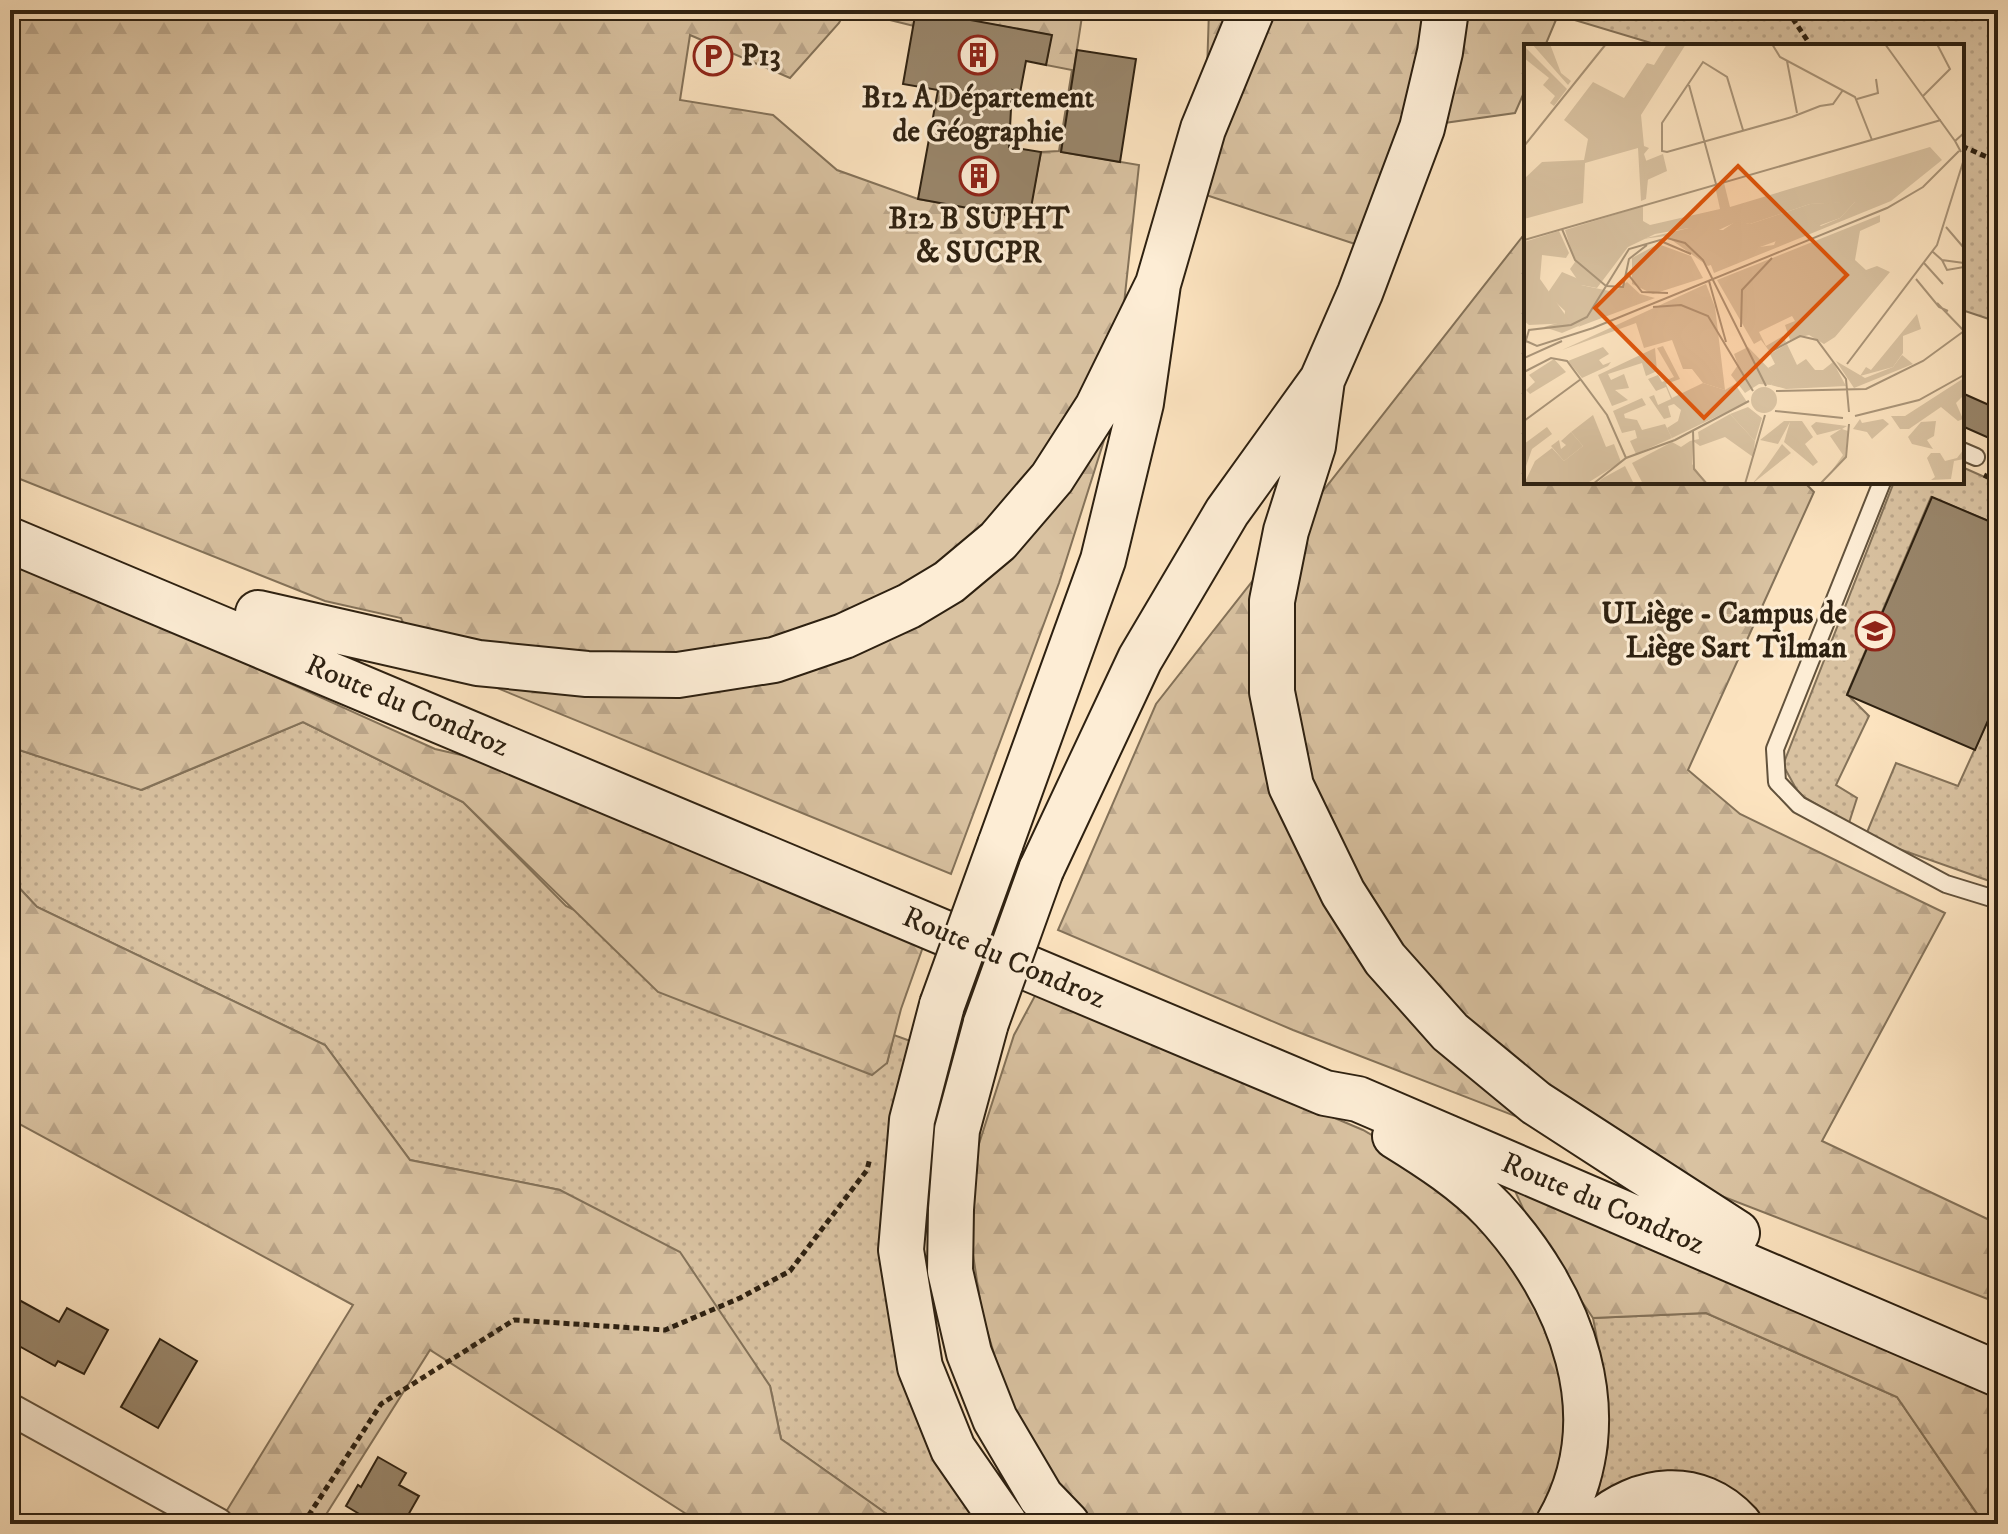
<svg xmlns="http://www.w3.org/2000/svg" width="2008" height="1534" viewBox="0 0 2008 1534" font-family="'IM FELL DW Pica',serif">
	<defs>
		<pattern id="grass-dots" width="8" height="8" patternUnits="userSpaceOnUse" patternTransform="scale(2)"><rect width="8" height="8" fill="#d9c2a1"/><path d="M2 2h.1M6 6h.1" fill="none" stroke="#bba68a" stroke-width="1.8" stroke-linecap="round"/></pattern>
		<pattern id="forest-firs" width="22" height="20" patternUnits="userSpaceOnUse" patternTransform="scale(2)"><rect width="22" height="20" fill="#d9c2a1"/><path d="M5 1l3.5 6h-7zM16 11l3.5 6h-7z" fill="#bba68a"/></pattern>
	</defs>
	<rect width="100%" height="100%" fill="#fce3bf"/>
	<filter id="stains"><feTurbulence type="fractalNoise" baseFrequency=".0025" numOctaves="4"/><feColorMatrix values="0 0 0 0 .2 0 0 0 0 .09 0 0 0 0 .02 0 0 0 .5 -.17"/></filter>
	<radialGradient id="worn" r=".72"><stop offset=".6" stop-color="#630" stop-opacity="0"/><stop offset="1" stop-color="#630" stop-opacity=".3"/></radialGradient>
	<!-- grass -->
	<path fill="url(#grass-dots)" stroke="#847259" stroke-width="2" d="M1558 10H1998V322L1962 310V46H1661L1558 15Z
		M1962 467 1998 483V525L1931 497 1847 694 1869 716 1836 785 1857 798 1849 823 1799 794 1783 765 1894 482H1962Z
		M1998 698V884L1865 837 1896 763 1958 786Z
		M303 722 463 802 566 906 887 1063 894 1035 913 1042 883 1251 982 1524H901L781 1439 770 1386 560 1190 410 1160 325 1045 37 907 10 878V747L142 790Z
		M1706 1313 1897 1397 1977 1514 1998 1513V1524H1760L1596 1501 1608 1447 1605 1381 1593 1318Z"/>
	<!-- forest -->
	<path fill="url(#forest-firs)" stroke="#847259" stroke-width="2" d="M10 10H846L839 23 790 78 690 35 680 100 773 115 837 170 918 199 1028 219 1041 152 1059 151 1072 70 1046 65 1051 35 916 11 914 26 882 18 885 10H1083L1061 152 1139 165 1112 415 1059 583 951 874 419 656 401 618 325 601 10 475Z
		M1209 10H1558V15L1545 46H1526V88L1515 113 1402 129 1355 244 1203 194Z
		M1526 232V482H1804L1814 492 1688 770 1740 814 1945 913 1822 1141 1998 1224V1303L1293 1030 1058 930 1156 704Z
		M10 557 435 749 509 766 924 944 901 1009 887 1063 872 1075 658 992 463 802 303 722 141 790 10 747Z
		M10 878 37 907 325 1045 410 1160 560 1190 680 1252 770 1386 781 1439 901 1524H702L430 1350 320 1524H242L224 1515 353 1305 10 1119Z
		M1037 992 1363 1130 1428 1168 1535 1281 1573 1395 1548 1524H1096L1058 1486 1009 1403 982 1314 969 1228 977 1150 1014 1035Z
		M1515 1191 1998 1393V1513L1978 1515 1897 1397 1706 1313 1593 1318 1532 1228Z"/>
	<!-- building -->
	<path fill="#99866b" stroke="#2e2111" stroke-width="2" d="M916 10 1052 35 1046 65 1026 61 1020 93 1012 90 1009 147 1041 152 1029 219 918 199 938 90 903 84Z
		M1077 50 1136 59 1120 162 1061 152Z
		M1962 393 1998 409V442L1962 426Z
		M1932 497 1998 525V698L1975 750 1847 695Z
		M10 1295 59 1322 67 1308 108 1330 84 1374 58 1361 55 1366 10 1341Z
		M160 1339 197 1361 158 1428 121 1407Z
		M378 1457 406 1473 399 1485 419 1496 407 1517 403 1515 398 1524H356L361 1515 346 1506 358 1485 361 1487Z"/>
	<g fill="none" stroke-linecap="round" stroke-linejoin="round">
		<defs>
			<path id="service" d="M1962 451 1976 457
				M1882 482 1775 749 1777 782 1799 805 1946 884 1998 900"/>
			<path id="minor" d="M10 1409 218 1524"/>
			<path id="secondary" d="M1322 380 1313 446 1286 531 1272 601V692L1291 786 1343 893 1385 959 1450 1032 1536 1103 1737 1233
				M10 540 1325 1093 1358 1099 1998 1374
				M258 613 478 663 587 674 678 675 774 660 844 636 909 606 949 582 998 541 1052 478 1097 408 1158 284
				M1000 845 1103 560 1141 403 1158 284 1203 129 1252 10
				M1041 870 1140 659 1227 512 1322 380 1360 293 1422 128 1440 52 1446 10
				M942 1005 912 1120 901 1250 920 1367 953 1449 1005 1524
				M986 1023 957 1130 951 1209 950 1271 969 1353 995 1419 1041 1497 1067 1524
				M1395 1136C1429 1157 1466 1181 1493 1210 1571 1294 1620 1417 1558 1524
				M1597 1524C1639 1487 1698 1479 1739 1524"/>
		</defs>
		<!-- service casing -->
		<use href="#service" stroke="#62523c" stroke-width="20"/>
		<!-- minor casing -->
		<use href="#minor" stroke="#62523c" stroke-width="34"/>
		<!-- secondary casing -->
		<use href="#secondary" stroke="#2e2111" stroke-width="48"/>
		<!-- path -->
		<path stroke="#2e2111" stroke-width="5" stroke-dasharray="6 4" stroke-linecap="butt" d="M1787 10 1811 46
			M1962 146 1998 162
			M1984 475 1998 482
			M303 1524 381 1404 514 1320 665 1330 740 1298 790 1271 867 1170 870 1158"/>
		<!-- service -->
		<use href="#service" stroke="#fdedd5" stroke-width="16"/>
		<!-- minor -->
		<use href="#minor" stroke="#fdedd5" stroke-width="30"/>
		<!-- secondary -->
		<use href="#secondary" stroke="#fdedd5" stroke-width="44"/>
		<defs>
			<path id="secondary-bridge" d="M942 1005 1000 845
				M986 1023 1041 870"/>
		</defs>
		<!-- secondary-bridge casing -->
		<use href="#secondary-bridge" stroke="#2e2111" stroke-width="48" stroke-linecap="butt"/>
		<!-- secondary-bridge -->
		<use href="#secondary-bridge" stroke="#fdedd5" stroke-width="44"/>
	</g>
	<!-- icons -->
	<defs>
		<symbol id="building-ring" viewBox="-11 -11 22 22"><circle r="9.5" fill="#fdedd5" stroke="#8f2418" stroke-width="1.5"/><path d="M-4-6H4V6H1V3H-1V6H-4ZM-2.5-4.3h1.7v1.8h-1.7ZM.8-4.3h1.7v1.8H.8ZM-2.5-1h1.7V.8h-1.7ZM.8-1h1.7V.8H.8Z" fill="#8f2418"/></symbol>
		<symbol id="parking-ring" viewBox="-11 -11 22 22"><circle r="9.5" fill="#fdedd5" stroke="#8f2418" stroke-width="1.5"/><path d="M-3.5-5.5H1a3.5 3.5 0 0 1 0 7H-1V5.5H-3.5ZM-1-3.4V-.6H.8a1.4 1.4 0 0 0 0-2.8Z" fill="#8f2418"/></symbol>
		<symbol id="university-ring" viewBox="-11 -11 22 22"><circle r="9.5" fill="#fdedd5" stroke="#8f2418" stroke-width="1.5"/><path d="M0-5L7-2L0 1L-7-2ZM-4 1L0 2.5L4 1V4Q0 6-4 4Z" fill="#8f2418"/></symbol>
	</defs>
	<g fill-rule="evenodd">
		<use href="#building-ring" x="956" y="33" width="44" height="44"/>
		<use href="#parking-ring" x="691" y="34" width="44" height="44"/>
		<use href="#building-ring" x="957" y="154" width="44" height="44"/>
		<use href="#university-ring" x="1853" y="609" width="44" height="44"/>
	</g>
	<g text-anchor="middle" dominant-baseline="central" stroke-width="6" stroke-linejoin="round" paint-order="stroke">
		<!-- poi labels -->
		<g font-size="30" font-weight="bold" fill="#2e2111" stroke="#fdedd5">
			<text x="741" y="56" text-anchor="start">P13</text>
			<text x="978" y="98">B12 A Département<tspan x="978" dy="34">de Géographie</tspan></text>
			<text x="979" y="219">B12 B SUPHT<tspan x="979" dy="34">&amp; SUCPR</tspan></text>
			<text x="1847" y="614" text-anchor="end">ULiège - Campus de<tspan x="1847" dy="34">Liège Sart Tilman</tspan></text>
		</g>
		<!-- street labels -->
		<g font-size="30" fill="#2e2111" stroke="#fdedd5">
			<text transform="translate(407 706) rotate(23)">Route du Condroz</text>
			<text transform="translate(1004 958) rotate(23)">Route du Condroz</text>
			<text transform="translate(1603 1204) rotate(23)">Route du Condroz</text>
		</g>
	</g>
	<!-- overview -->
	<g transform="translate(1524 44)">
		<rect width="440" height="440" fill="#fce3bf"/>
		<path d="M0 2 43 45 30 62 26 59 31 52 19 41 25 34 0 14ZM332 157 316 174 184 222 142 192 118 195 165 184 199 186 212 177 226 180 286 160ZM38 228 57 236V241L90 248 103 238 116 250 109 259 38 289 20 283 40 277 41 267 23 250ZM263 300 273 321 282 315 291 326H299L309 318 322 342 262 345 247 341 252 333 244 324 251 320 246 310ZM139 302 156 335 142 340 148 354 179 339 201 346 211 340 223 358 148 394 143 384 154 377 157 366 150 360 144 362 147 373 140 375 125 353 130 351 134 361 147 355 142 343 132 347 124 335 134 331 138 338 150 333 133 304ZM79 303 85 310 75 316 79 321 87 318 84 322 58 334 44 317ZM131 304 133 327 122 332 118 319 84 330 87 336 100 330 105 344 91 346 104 356 88 362 74 331ZM378 311 389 320 330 344 312 317 341 334 369 323ZM227 356a13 13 0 1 1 26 0a13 13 0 1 1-26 0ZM224 363 238 374 231 397 206 370ZM260 377H278L289 393 281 400 294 418 289 422 260 398 266 378 254 400 236 396ZM292 378 323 382 318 385 324 387 321 413 304 432 319 411 306 392 317 385 293 391 287 382ZM47 388 59 402 40 417 27 402 35 396 37 405 42 401 37 397Z" fill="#d9c2a1"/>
		<path d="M8 0H26L37 29 47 37 44 41ZM143 0H162L117 71 120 102 125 104 120 110 125 125 122 155 117 157 114 104 61 119 59 159 0 175V135L18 118 60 116 64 95 40 76 69 38 100 54 123 19 130 21ZM406 103 418 116 367 157 190 229 185 216 206 207 250 201 257 185 287 175 297 182 316 174 331 158 286 160 226 180 212 178 186 190 165 184 131 190 104 203 73 244 57 241 46 225 51 218 41 186 119 162V177L126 181 196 165 191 142 200 139 206 163ZM356 171V178L336 187 331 216 342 226 353 222 366 228 311 293 300 300 285 291 266 296 261 281 271 277 268 272 235 288 242 302 259 292 262 298 246 308 237 296 230 300 193 236ZM35 187 45 209 42 214 18 211 16 235 47 279 5 281 0 277V198ZM134 200 167 212 179 234 129 250 108 240V214ZM182 240 191 263 201 346 179 339 168 325H159L148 296 120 304 112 279 38 306ZM116 250 131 254 54 283 75 264 89 266ZM393 270 397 285 379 292V309L369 323 336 332 342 323 347 326ZM224 303 253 333 247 341 235 340 221 349 207 331 214 321 210 310ZM30 315 42 328 6 350 2 346 11 338 5 331ZM440 334V351L432 359 439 375 434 377 417 363 385 385H376L367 372H381ZM118 354 122 361 100 370 101 374 113 376 118 386 141 380 148 394 112 410 106 397 113 394 111 386 98 389 89 367ZM206 370 231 397 229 413 201 393 176 402 169 397 168 420 183 440H119L108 419 148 398 157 403 166 397 175 395 174 388ZM69 371 82 403 90 400 97 418 62 440H0L11 417 28 404 40 417 59 402 47 388ZM336 375 338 379 359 375 365 380 348 395 343 388 329 385ZM23 383 28 390 8 405 0 428V400ZM258 400 267 409 228 440 242 423ZM101 422 110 440H72L79 434Z" fill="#d9c2a1"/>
		<path d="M139 110 143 127 121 137 119 118ZM412 377 410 392 403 396 409 405 388 400 384 393 397 378ZM440 405V415L430 417 427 435 407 436 411 433 403 414 407 409H416L421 417 433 414Z" fill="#d9c2a1"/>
		<path fill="none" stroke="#aa9579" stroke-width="2" d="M248 0 256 13 331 53 348 96M361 0 431 97M263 17 273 69M165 41 192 140M399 52 426 25 413 0M333 55 354 49 352 35M219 86 203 33 179 18 138 79V107L143 108 268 73 296 62 309 60 319 46M0 102 82 0M437 108 431 97 440 89M422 183 440 204M38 185 51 216 82 242M0 196 417 76M139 198 167 210M409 208 418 216 440 219M418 216 423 226 440 223M400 219 419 240M103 229 118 248 144 249M392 235 415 263 424 267M185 237 202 298M83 242 99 243 105 215 123 201M413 259 440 287M129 263 157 261 184 272 229 347M217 283 218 246 248 214M2 297 13 302 69 284 363 164 399 143 435 107M0 303 5 286 47 281 63 273 105 205 143 194 161 199 179 216 242 342M244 309 276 292 293 296 322 335 325 368M0 314 38 297M323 320 413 201 440 115M0 328 27 314 43 317 83 371 102 414M252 347 342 345 399 317 440 287M251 367 319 374M331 372 395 356 440 331M0 377 57 335M169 386 170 425 183 440M69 440 102 414 151 396 225 357M221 440 241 371M296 440 322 413 325 380"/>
		<path fill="#df560c" fill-opacity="0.15" stroke="#df560c" stroke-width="4" d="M214 122 323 231 180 374 71 264Z"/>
		<rect width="440" height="440" fill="none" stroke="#2e2111" stroke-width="4"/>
	</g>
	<!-- margin -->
	<rect width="2008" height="1534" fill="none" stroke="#fce3bf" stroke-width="40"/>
	<rect x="12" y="12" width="1984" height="1510" fill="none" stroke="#2e2111" stroke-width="4"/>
	<rect x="20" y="20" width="1968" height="1494" fill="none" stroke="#2e2111" stroke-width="2"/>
	<rect width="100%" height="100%" filter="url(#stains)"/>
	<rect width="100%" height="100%" fill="url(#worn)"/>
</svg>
